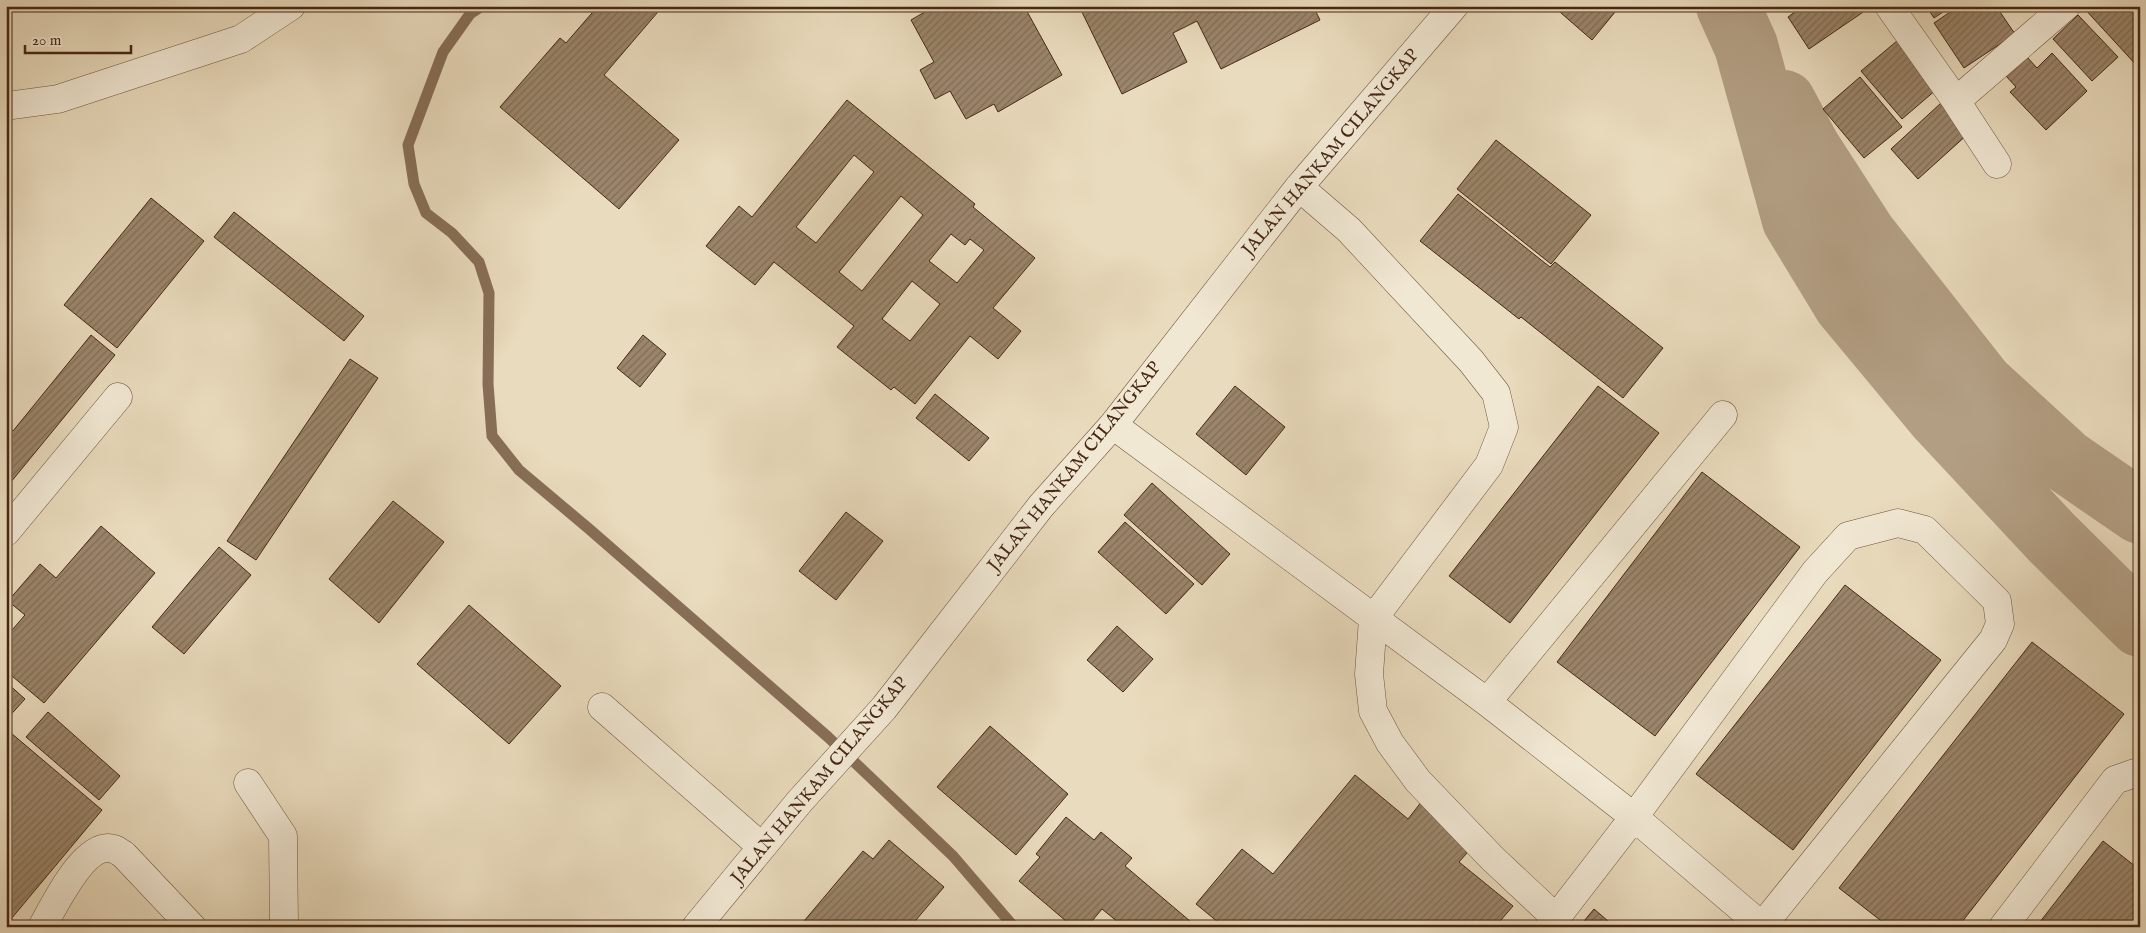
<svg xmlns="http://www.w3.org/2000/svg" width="2146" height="933" viewBox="0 0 2146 933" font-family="'IM FELL English',serif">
	<defs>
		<pattern id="building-hatch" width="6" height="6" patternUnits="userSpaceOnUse" patternTransform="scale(1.25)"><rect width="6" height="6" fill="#9b856b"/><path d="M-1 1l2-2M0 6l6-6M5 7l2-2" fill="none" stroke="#806d57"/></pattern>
	</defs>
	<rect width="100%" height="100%" fill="#e9dbbd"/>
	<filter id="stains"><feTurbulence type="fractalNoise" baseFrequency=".004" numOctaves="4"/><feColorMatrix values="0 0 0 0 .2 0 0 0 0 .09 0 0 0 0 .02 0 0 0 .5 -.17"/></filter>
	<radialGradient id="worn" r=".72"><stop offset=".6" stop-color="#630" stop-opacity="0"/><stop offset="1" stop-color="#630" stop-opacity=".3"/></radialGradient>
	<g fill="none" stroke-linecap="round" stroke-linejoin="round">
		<!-- stream -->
		<path stroke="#876e56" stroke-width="11" d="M482 6 470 14 443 52 408 145 414 184 426 213 452 233 479 262 489 293 488 384 492 436 519 470 588 528 828 737 953 856 1014 927"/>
		<!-- river -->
		<path stroke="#b29e83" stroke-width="64" d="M1728 6 1746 46 1794 220 1845 304 1939 417 2051 537 2140 625
			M1784 102 1809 149 1864 234 1982 384 2066 461 2140 512"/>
	</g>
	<!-- building -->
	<path fill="url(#building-hatch)" stroke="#472713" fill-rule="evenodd" d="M598 6H663L604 75 679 140 619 209 500 107 560 38 566 43Z
		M935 6H1024L1062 75 998 112 994 104 966 119 950 91 935 99 920 70 934 62 911 20Z
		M1079 6H1313L1320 20 1221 69 1197 21 1173 33 1187 62 1122 94Z
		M1553 6H1620L1592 40Z
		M1792 6H1872L1809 49 1788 17 1796 11Z
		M1926 6H1952L1934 18Z
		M1959 6H2009L2000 12 2015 34 1964 68 1934 23Z
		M2082 6H2140V65L2138 67Z
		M2078 15 2118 57 2092 81 2053 39Z
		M1897 41 1937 89 1902 119 1861 71Z
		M2052 53 2087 91 2046 130 2010 92 2016 87 2006 76 2027 57 2037 68Z
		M1860 77 1902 127 1864 158 1823 109Z
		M847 100 975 204 973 207 1035 258 993 308 1021 331 998 359 970 336 915 404 894 387 891 390 837 347 854 326 774 262 755 285 706 246 739 206 752 217ZM854 155 874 172 816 243 796 227ZM901 196 923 215 862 291 839 272ZM951 234 965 245 970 239 984 250 957 283 929 261ZM912 281 940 304 910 341 882 319Z
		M1941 103 1969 133 1918 179 1891 149Z
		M1496 140 1591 215 1551 264 1457 189Z
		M1458 194 1550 267 1555 262 1663 348 1623 398 1521 317 1519 319 1420 241Z
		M151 198 204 241 117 348 64 305Z
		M234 212 364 316 344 341 214 237Z
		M91 335 115 355 6 488V425L13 431Z
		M643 335 666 354 640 387 617 368Z
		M350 359 378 378 256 560 227 541Z
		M1235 386 1285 427 1246 475 1196 434Z
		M1598 386 1659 433 1510 623 1449 576Z
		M935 394 989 438 969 461 916 418Z
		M1702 472 1800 547 1655 736 1557 662Z
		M1152 483 1230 554 1202 585 1124 515Z
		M393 501 444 542 379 623 329 579Z
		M846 512 883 541 836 600 799 571Z
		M1125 522 1194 584 1166 614 1098 552Z
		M101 526 155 573 44 703 6 671V637L25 615 8 601 40 564 56 578Z
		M219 547 251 575 184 654 152 627Z
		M1845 585 1941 660 1793 850 1696 774Z
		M469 605 561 686 509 744 417 664Z
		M1117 626 1153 659 1123 692 1087 660Z
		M2032 642 2124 714 1958 927H1889L1839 888Z
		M6 682 25 699 6 720Z
		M48 712 120 776 99 800 26 737Z
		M990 726 1068 794 1016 855 937 787Z
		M11 733 102 810 6 925V739Z
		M1355 775 1408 819 1422 801 1474 845 1459 862 1513 906 1495 927H1224L1196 904 1242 849 1273 874Z
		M1066 817 1094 840 1101 832 1132 858 1125 866 1197 927H1124L1102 909 1087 927H1073L1019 881 1040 857 1036 854Z
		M889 840 944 887 910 927H799L863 851 873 859Z
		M2103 841 2140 870V927H2036Z
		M1594 909 1615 927H1579Z"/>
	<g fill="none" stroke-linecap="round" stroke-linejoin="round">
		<defs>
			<path id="minor" d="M1889 6 1956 101 1997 164
				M1956 101 2066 6
				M6 106 58 99 241 39 291 6
				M1299 187 1349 230 1471 361 1496 393 1504 427 1489 465 1373 619 1369 674 1373 711 1390 743 1418 781 1493 859 1556 918
				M1113 425 1487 702 1634 817 1815 572 1848 536 1898 523 1925 530 1997 601 2000 624 1993 640 1980 656 1762 926
				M6 532 118 397
				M1487 702 1723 415
				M602 707 762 847
				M248 783 283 836 284 927
				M42 927C53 908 85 839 114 849 117 850 121 853 124 855L192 927
				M696 927 800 801 884 708 1041 506 1113 425 1299 187 1454 6
				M1549 927 1634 817 1763 927
				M2003 927 2115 780 2135 773 2140 776"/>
		</defs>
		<!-- minor casing -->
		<use href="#minor" stroke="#70543e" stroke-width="29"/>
		<!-- minor -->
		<use href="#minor" stroke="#f1e8d4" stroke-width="28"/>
	</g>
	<g text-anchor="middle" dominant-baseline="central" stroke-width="5" stroke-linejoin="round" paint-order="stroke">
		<!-- street labels -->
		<g font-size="18" fill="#472713" stroke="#f1e8d4">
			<text transform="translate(1331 153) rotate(-50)">JALAN HANKAM CILANGKAP</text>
			<text transform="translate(1075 467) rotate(-51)">JALAN HANKAM CILANGKAP</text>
			<text transform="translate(820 781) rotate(-50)">JALAN HANKAM CILANGKAP</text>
		</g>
	</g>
	<!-- margin -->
	<rect width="2146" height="933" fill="none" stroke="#e9dbbd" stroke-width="25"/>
	<rect x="8" y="8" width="2131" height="918" fill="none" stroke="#472713" stroke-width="2.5"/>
	<rect x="12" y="12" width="2121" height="908" fill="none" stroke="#472713"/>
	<!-- scale -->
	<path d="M25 45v8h106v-8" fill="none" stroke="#472713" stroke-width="2.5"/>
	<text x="32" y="45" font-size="15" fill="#472713" stroke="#f1e8d4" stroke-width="4" paint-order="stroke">20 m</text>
	<rect width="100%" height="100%" filter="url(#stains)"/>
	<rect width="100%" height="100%" fill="url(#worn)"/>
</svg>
